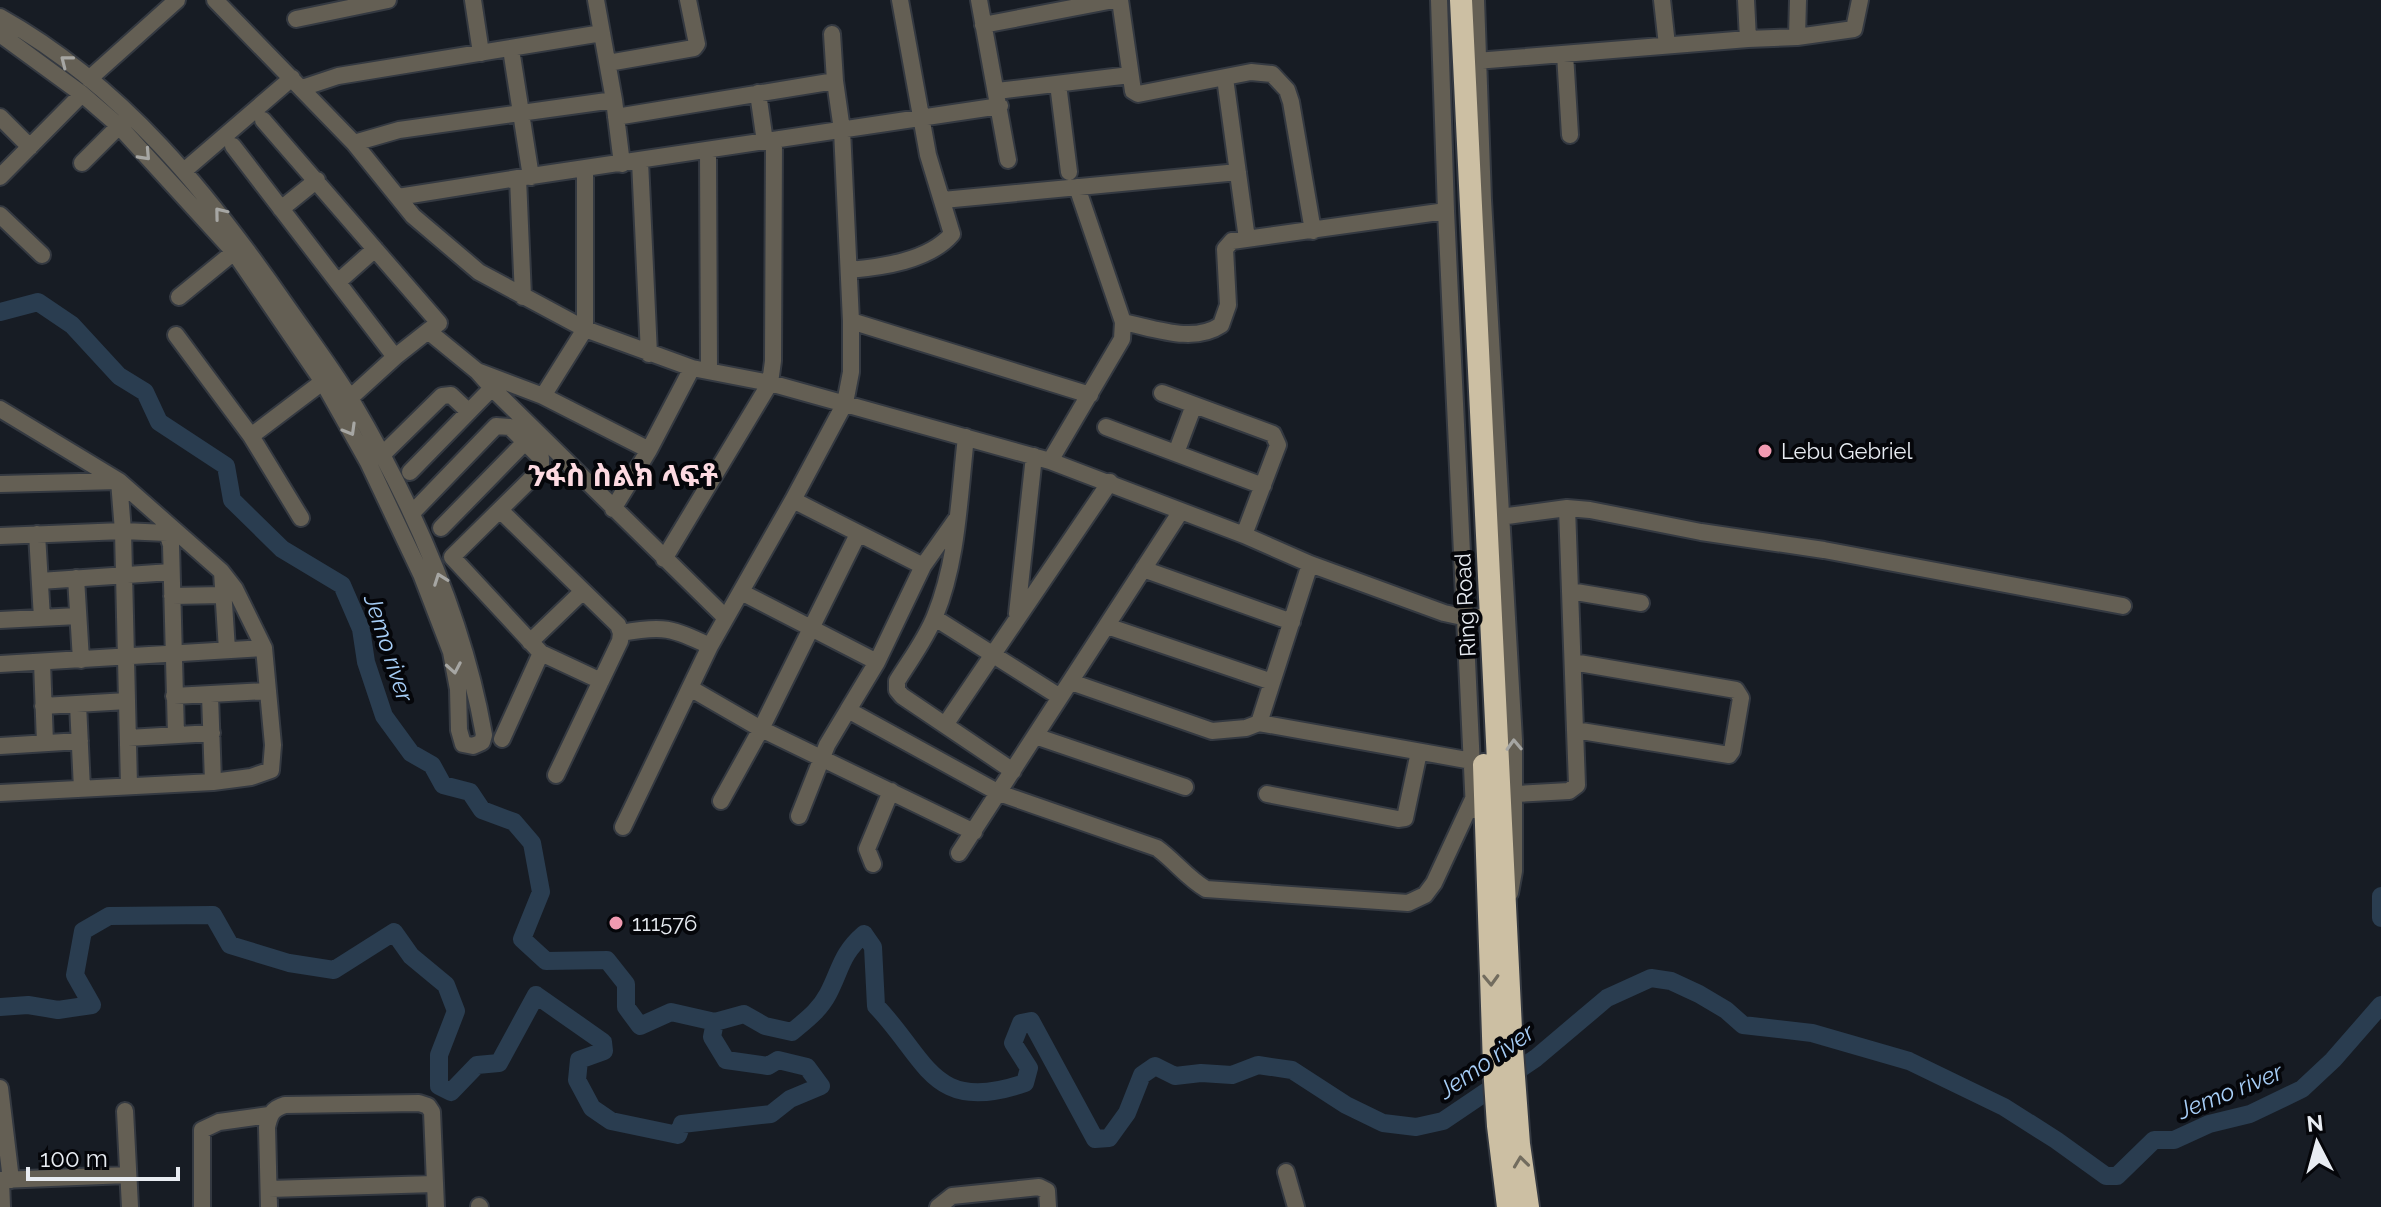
<svg xmlns="http://www.w3.org/2000/svg" width="2381" height="1207" viewBox="0 0 2381 1207" font-family="Raleway,'Noto Sans Ethiopic',sans-serif">
	<rect width="100%" height="100%" fill="#171c24"/>
	<g fill="none" stroke-linecap="round" stroke-linejoin="round">
		<!-- river -->
		<path stroke="#2a3d50" stroke-width="18" d="M0 312 38 302 72 325 119 376 145 392 159 422 226 466 232 500 282 549 342 585 361 629 366 662 384 716 411 753 432 765 443 785 470 792 482 810 514 822 532 843 541 892 522 939 546 961 607 960 626 984V1007L640 1026 671 1012 715 1022 744 1014 765 1026 792 1032C806 1020 819 1011 828 994 841 969 841 954 864 934L873 947 876 1006C928 1060 932 1115 1025 1083L1029 1068 1013 1043 1021 1023 1031 1021 1095 1139 1109 1138 1127 1113 1142 1075 1155 1066 1175 1076 1201 1073 1232 1075 1258 1065 1292 1070 1346 1105 1383 1123 1416 1127 1443 1121 1536 1058 1607 998 1651 978 1671 981 1699 994 1726 1010 1743 1025 1812 1033 1909 1061 2004 1107 2056 1140 2106 1176H2117L2154 1140H2174L2209 1124 2250 1114 2302 1089 2333 1060 2381 1005
			M2381 896V918
			M0 1007 28 1005 58 1010 92 1005 75 975 83 931 109 916 213 915 230 945 289 963 334 970 394 932 411 956 446 985 456 1011 439 1055V1086L451 1092 477 1065 499 1063 536 995 603 1042 604 1051 579 1060 577 1080 592 1108 611 1121 678 1135 682 1124 771 1114 790 1099 821 1086 807 1067 778 1060 768 1066 726 1060 712 1037 715 1022"/>
		<defs>
			<path id="minor" d="M215 0 354 143 413 216 479 272 585 329 692 368 770 383 1050 461 1244 535 1310 564 1444 613 1467 618 1505 615
				M473 0 481 53
				M596 0 614 100 622 164
				M979 0 1008 160
				M1120 0 1133 91 1138 94 1251 72 1272 74 1287 90 1291 102 1313 231
				M1439 0 1446 211 1474 810
				M1476 0 1483 200 1514 740V871L1510 893
				M1662 0 1667 45
				M1746 0 1748 39
				M0 17C122 85 210 195 288 308 309 338 331 367 350 398 412 502 463 615 484 735L482 742 473 746 463 744 459 730 458 689 451 652 421 574 368 462 323 382 234 252 119 126 82 94 0 34
				M296 19 388 0
				M983 25 1114 0
				M1797 37 1798 0
				M511 49 531 177
				M1565 54 1570 135
				M1476 61 1748 39 1797 37 1854 29 1860 0
				M608 63 694 48 697 44 688 0
				M1225 78 1247 239
				M89 79 177 0
				M1058 84 1069 172
				M302 88 338 76 602 33
				M997 91 1130 75
				M758 93 765 142
				M0 117 30 147
				M616 117 835 81
				M263 120 439 323 428 331 477 371 492 388 726 618
				M354 143 399 130 614 100
				M233 146 395 357 428 331
				M708 151 709 371
				M640 161 649 354
				M82 163 119 126
				M185 170 292 78
				M585 170V329L543 396 649 450
				M0 177 82 94
				M398 197 518 178
				M943 200 1238 172
				M281 209 317 180
				M0 215 42 255
				M849 270C882 267 929 261 952 234L928 155 900 0
				M339 281 375 249
				M179 297 234 252
				M523 297 518 178 1000 106
				M851 321 1090 395
				M1123 322C1154 328 1193 344 1221 325L1228 305 1225 249 1232 241 1446 211
				M176 335 251 436 301 518
				M477 371 543 396
				M1162 393 1273 434 1278 445 1244 535
				M350 398 395 357
				M0 409 119 481 221 571 235 589 264 648 273 745 271 770 251 777 213 782 0 793
				M1106 427 1263 486
				M251 436 329 377
				M966 437C959 497 958 560 935 616 926 639 910 660 897 681V690L902 696 1013 771
				M1176 453 1194 405
				M381 456 442 396 451 395 468 411
				M1050 461 1122 339 1123 322 1077 187
				M410 472 492 388
				M0 484 119 481 123 531 129 786
				M793 500 923 566
				M613 509 649 450 692 368
				M501 511 618 625 621 633 620 641 556 775
				M412 513 496 426 510 427 541 458V469L452 557 541 653 601 681
				M1500 517 1567 508 1590 510 1701 532 1824 550 2123 606
				M957 518 923 566 877 662 848 710 999 793 1157 848C1175 861 1187 878 1206 889L1408 903 1425 895 1434 883 1473 799
				M441 528 525 442
				M37 534 42 618
				M0 536 123 531 167 533 171 545 176 735
				M664 559 770 383 773 361 774 140
				M1143 569 1292 622
				M222 572 227 650
				M76 578 81 660
				M40 581 171 572
				M1570 591 1641 603
				M741 592 877 662
				M172 596 223 595
				M1017 614 1034 456
				M935 618 1060 697
				M0 620 78 616
				M1107 626 1272 682
				M621 633C664 625 671 628 710 646
				M530 642 583 591
				M42 662 45 743
				M1573 662 1736 690 1741 698 1732 751 1729 755 1575 730
				M0 664 264 648
				M1071 682 1212 731 1246 728 1259 723 1472 761
				M690 688 761 729 974 832
				M210 695 213 782
				M174 696 267 691
				M78 704 82 789
				M43 706 127 701
				M1259 723 1310 564
				M945 725 1110 482
				M1035 736 1185 787
				M128 738 212 733
				M502 739 541 653
				M0 746 80 741
				M1267 794 1398 819 1405 818 1419 752
				M1515 794 1569 791 1577 785 1567 508
				M721 801 761 729 858 534
				M799 816 827 745 848 710
				M623 827 710 646 793 500 845 403 851 372V321L842 130 835 81 832 34
				M959 853 1181 511
				M873 864 867 849 891 791
				M0 1088 11 1180
				M125 1111 130 1207
				M1286 1172 1296 1207
				M0 1180 128 1175
				M1 1180 2 1207
				M269 1189 434 1184
				M479 1206 480 1207
				M202 1207V1130L219 1122 269 1115
				M269 1207 267 1127C270 1114 272 1109 285 1105L419 1103 428 1106 432 1112 436 1207
				M938 1207 952 1196 1039 1187 1047 1191 1048 1207"/>
			<path id="highway" d="M1461 0 1512 1050 1519 1144 1528 1207
				M1484 765 1494 1066 1498 1126 1508 1207"/>
		</defs>
		<!-- minor casing -->
		<use href="#minor" stroke="#343941" stroke-width="20"/>
		<!-- highway casing -->
		<use href="#highway" stroke="#343941" stroke-width="26"/>
		<!-- minor -->
		<use href="#minor" stroke="#645f54" stroke-width="16"/>
		<!-- highway -->
		<use href="#highway" stroke="#ccbfa3" stroke-width="22"/>
	</g>
	<!-- one-way arrows -->
	<defs><path id="oneway-chevron" d="M-2-3.5L2.5 0L-2 3.5" fill="none" stroke-width="1.6" stroke-linecap="round" stroke-linejoin="round" transform="scale(2)"/></defs>
	<g stroke="#a6a6a3">
		<use href="#oneway-chevron" transform="translate(66 61) rotate(-142)"/>
		<use href="#oneway-chevron" transform="translate(145 155) rotate(47)"/>
		<use href="#oneway-chevron" transform="translate(220 213) rotate(-129)"/>
		<use href="#oneway-chevron" transform="translate(350 430) rotate(60)"/>
		<use href="#oneway-chevron" transform="translate(440 579) rotate(-110)"/>
		<use href="#oneway-chevron" transform="translate(454 668) rotate(80)"/>
		<use href="#oneway-chevron" transform="translate(1514 745) rotate(-92)"/>
	</g>
	<g stroke="#726c5e">
		<use href="#oneway-chevron" transform="translate(1491 980) rotate(88)"/>
		<use href="#oneway-chevron" transform="translate(1521 1162) rotate(-97)"/>
	</g>
	<!-- markers -->
	<g fill="#f19ab1" stroke="#05060a" stroke-width="3">
		<circle cx="1765" cy="451" r="8"/>
		<circle cx="616" cy="923" r="8"/>
	</g>
	<g text-anchor="middle" dominant-baseline="central" stroke-width="8" stroke-linejoin="round" paint-order="stroke">
		<!-- poi labels -->
		<g font-size="22" fill="#e8ecf2" stroke="#05060a" text-anchor="start">
			<text x="1781" y="451">Lebu Gebriel</text>
			<text x="632" y="923">111576</text>
		</g>
		<!-- street labels -->
		<g font-size="22" fill="#e8ecf2" stroke="#05060a">
			<text transform="translate(1465 605) rotate(-93)">Ring Road</text>
		</g>
		<!-- water labels -->
		<g font-size="24" font-style="italic" fill="#a7cef7" stroke="#05060a">
			<text transform="translate(389 648) rotate(72)">Jemo river</text>
			<text transform="translate(1486 1061) rotate(-35)">Jemo river</text>
			<text transform="translate(2230 1091) rotate(-22)">Jemo river</text>
		</g>
		<!-- district labels -->
		<g font-size="30" font-weight="bold" fill="#fddae1" stroke="#05060a">
			<text x="623" y="475">ንፋስ ስልክ ላፍቶ</text>
		</g>
	</g>
	<!-- north arrow -->
	<g transform="translate(2317 1143) rotate(354)" stroke="#05060a" stroke-width="6" paint-order="stroke">
	<path d="M0-6L14 30L0 20L-14 30Z" fill="#e8ecf2"/>
	<text y="-12" font-size="22" font-weight="bold" text-anchor="middle" fill="#e8ecf2">N</text>
	</g>
	<!-- scale -->
	<path d="M28 1167v12h150v-12" fill="none" stroke="#e8ecf2" stroke-width="4"/>
	<text x="40" y="1167" font-size="24" fill="#e8ecf2" stroke="#05060a" stroke-width="6" paint-order="stroke">100 m</text>
</svg>
